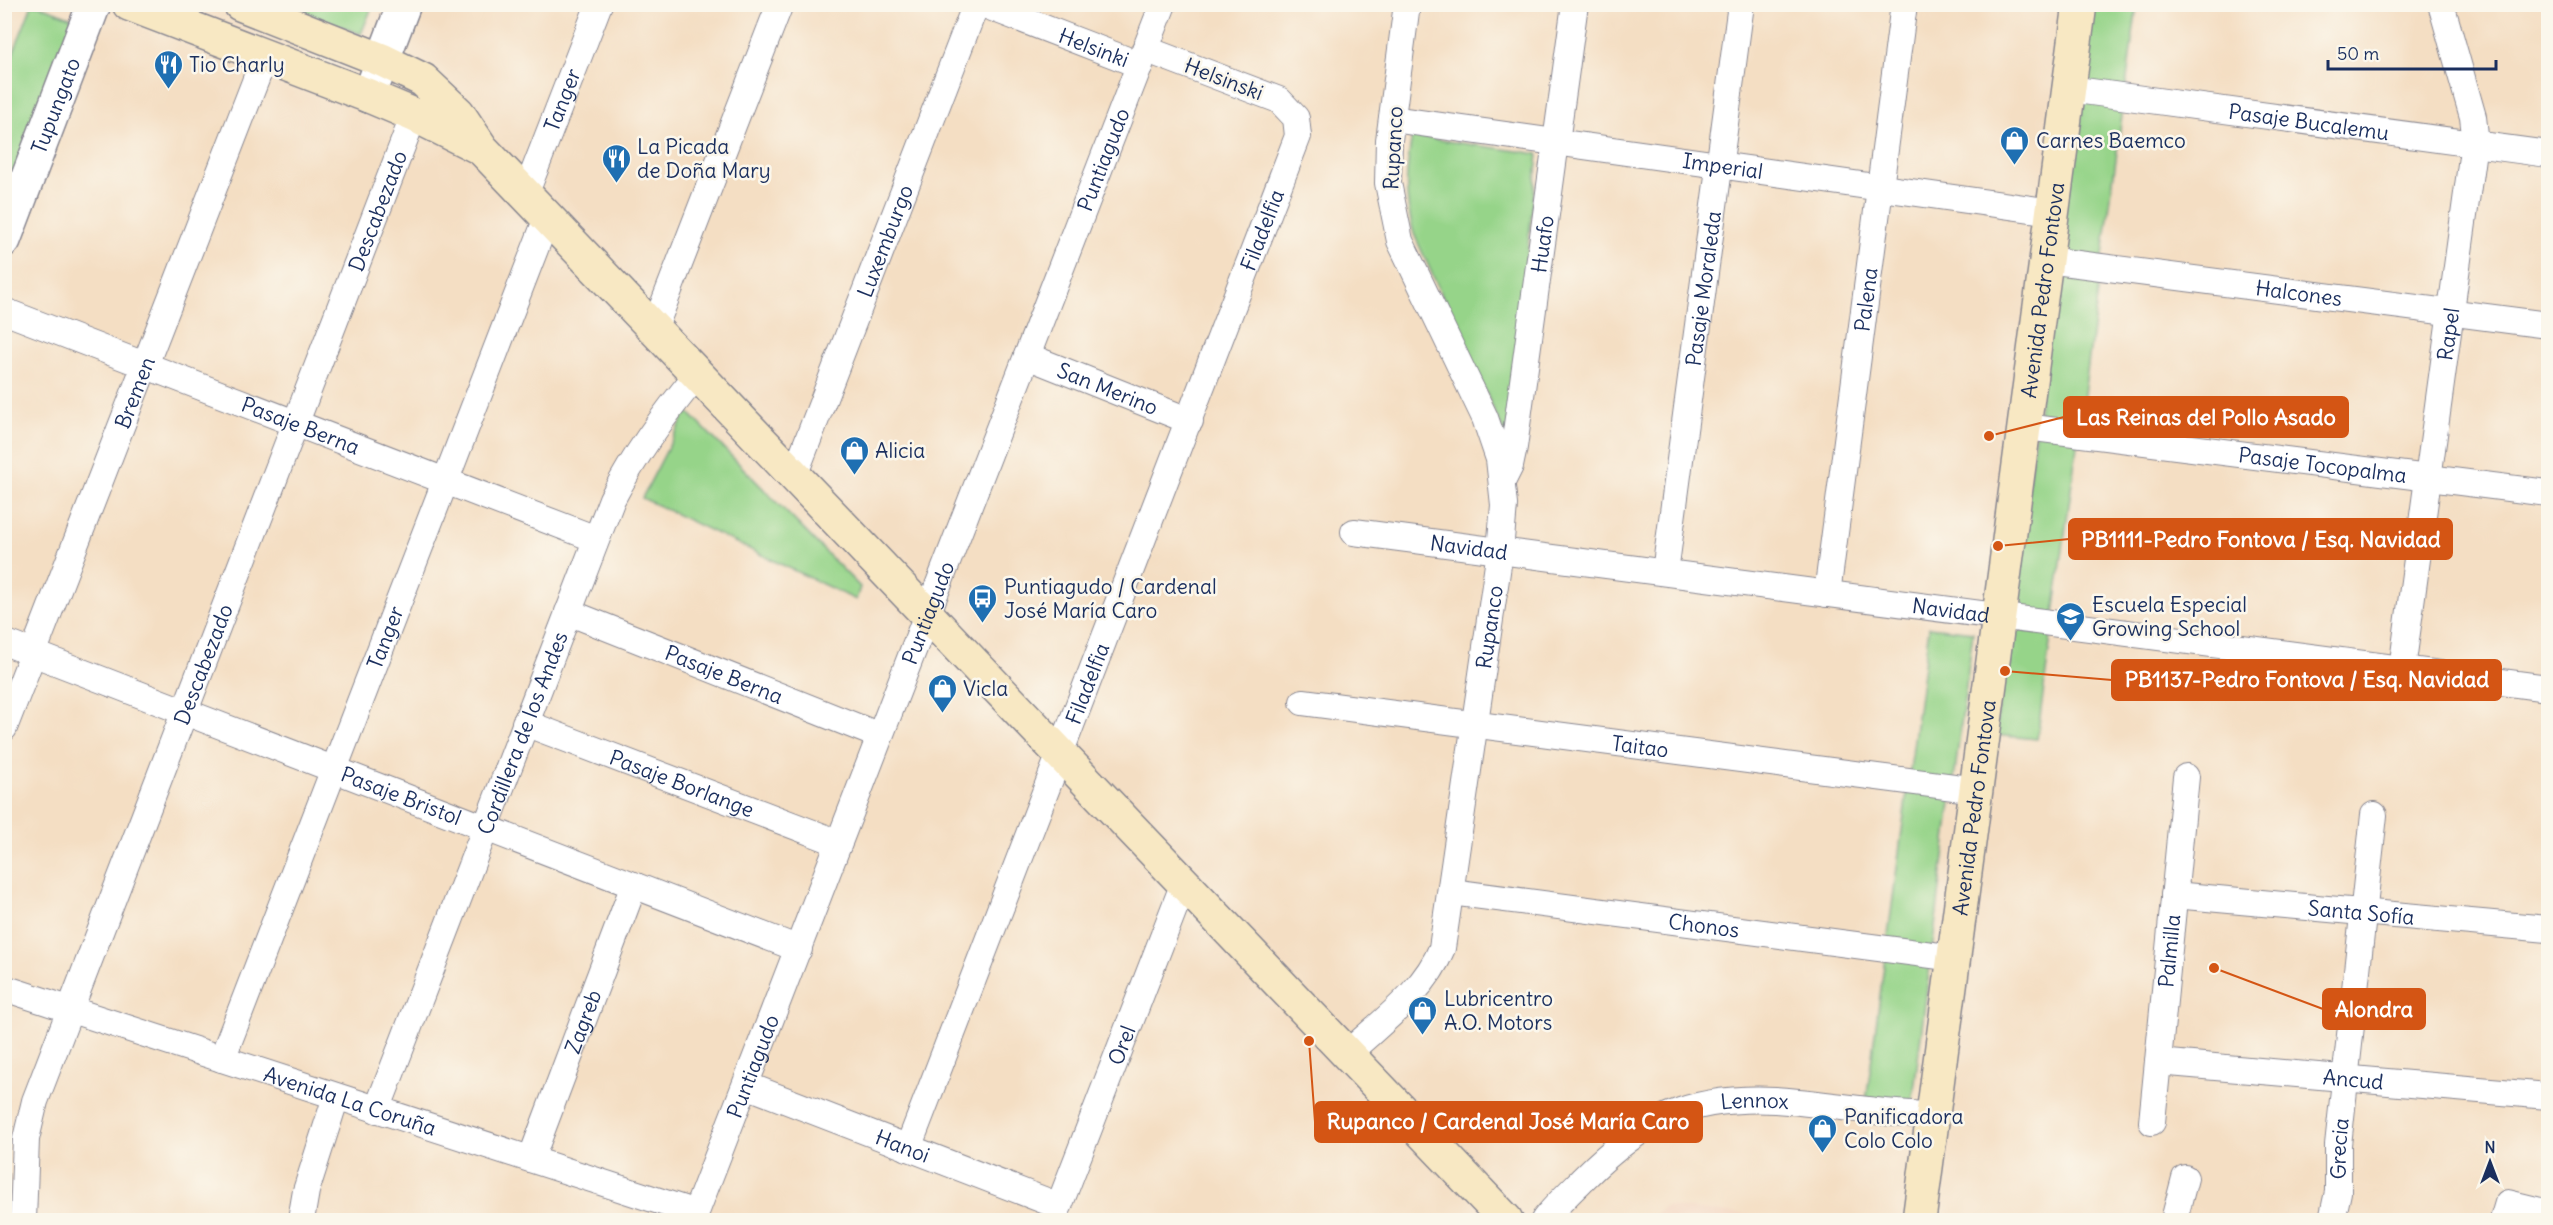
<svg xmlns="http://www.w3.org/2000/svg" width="2553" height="1225" viewBox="0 0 2553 1225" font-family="Delius,sans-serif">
	<rect width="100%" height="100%" fill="#fbf7ec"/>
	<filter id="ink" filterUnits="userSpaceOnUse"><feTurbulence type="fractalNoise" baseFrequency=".0167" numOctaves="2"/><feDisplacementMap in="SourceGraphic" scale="12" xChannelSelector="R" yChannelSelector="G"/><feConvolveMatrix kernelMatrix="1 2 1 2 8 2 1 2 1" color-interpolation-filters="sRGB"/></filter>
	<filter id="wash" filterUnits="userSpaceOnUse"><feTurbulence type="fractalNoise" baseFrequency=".008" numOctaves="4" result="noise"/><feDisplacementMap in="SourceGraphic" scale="24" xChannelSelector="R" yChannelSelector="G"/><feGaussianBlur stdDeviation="1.35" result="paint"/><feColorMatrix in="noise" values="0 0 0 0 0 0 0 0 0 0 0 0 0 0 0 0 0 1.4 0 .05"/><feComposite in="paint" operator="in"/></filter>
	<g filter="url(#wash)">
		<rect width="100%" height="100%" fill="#f4dec3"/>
		<!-- built -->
		<path fill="#f3d4bf" d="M1665 1206 1797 1220H1650Z"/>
		<!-- green -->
		<path fill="#96d489" stroke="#588274" stroke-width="1.5" d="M32 5H38L75 19 5 202V74Z
			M286 5H373L361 34Z
			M2092 5H2137L2037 739 1995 735Z
			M1412 136 1538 154 1507 439 1414 234C1404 196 1405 175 1412 136Z
			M687 411 860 587 856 600 642 498Z
			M1929 627 1973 632 1912 1105 1866 1101Z"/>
	</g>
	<g filter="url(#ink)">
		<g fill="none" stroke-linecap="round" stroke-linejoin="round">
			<defs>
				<g id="minor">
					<path id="s1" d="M982 4 1140 65"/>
					<path id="s2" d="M2069 89 2548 154"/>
					<path id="s3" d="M1392 119 2053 212"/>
					<path id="s4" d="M525 195 599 4"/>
					<path id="s5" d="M2047 260 2548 325"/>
					<path id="s6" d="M4 311 596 539"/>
					<path d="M654 329 780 4"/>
					<path id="s7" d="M1027 356 1190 421"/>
					<path id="s8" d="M2025 427 2548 493"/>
					<path id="s9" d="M794 476 976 4"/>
					<path id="s10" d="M1503 480 1510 466 1514 447 1575 4"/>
					<path id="s11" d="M1354 532 2548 688"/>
					<path id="s12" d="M1665 572 1741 4"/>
					<path id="s13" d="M1827 594 1904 4"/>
					<path id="s14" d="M568 612 880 736"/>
					<path id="s15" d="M4 642 799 949"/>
					<path id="s16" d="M2402 669 2475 135 2473 117 2441 4"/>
					<path id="s17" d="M1303 702 1977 790"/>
					<path id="s18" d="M525 723 839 843"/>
					<path id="s19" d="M4 728 265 56"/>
					<path id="s20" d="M1451 892 1955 958"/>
					<path id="s21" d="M2174 895 2548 929"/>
					<path id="s22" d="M4 988 696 1213"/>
					<path id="s23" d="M1347 1054C1381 1022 1425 991 1442 948L1500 551 1504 505 1499 459 1485 418 1400 241 1388 183 1389 140 1407 4"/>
					<path id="s24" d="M222 1059 547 218"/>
					<path id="s25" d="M2158 1062 2548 1096"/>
					<path id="s26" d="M746 1085 1059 1206 1184 883"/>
					<path id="s27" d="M377 1110 612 499C636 453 664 414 697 375"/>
					<path id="s28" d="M2152 1122 2186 777"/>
					<path id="s29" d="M908 1148 1298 136 1296 118 1279 100 1145 49"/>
					<path id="s30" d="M531 1159 634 885"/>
					<path id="s31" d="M23 1220 26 1139 35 1101 414 115"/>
					<path d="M301 1220 306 1191 336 1097"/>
					<path id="s32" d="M693 1220 1163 4"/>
					<path id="s33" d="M1544 1220C1556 1205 1570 1192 1584 1178 1644 1118 1690 1096 1775 1100 1829 1103 1881 1115 1934 1115"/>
					<path d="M2174 1220 2185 1178"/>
					<path id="s34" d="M2332 1220 2338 1192V1145L2374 815"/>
					<path d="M2503 1220 2508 1203 2548 1213"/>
				</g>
				<g id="tertiary">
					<path d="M369 96 404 4"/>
					<path id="s35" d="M4 240 94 4"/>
				</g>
				<g id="secondary">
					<path d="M129 4 369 96 414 115 480 148"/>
					<path d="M240 4 382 60 423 80 458 113 482 149 1506 1220"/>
					<path id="s36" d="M1919 1220 2080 4"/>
				</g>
			</defs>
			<!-- minor casing -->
			<use href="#minor" stroke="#888690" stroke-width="28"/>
			<!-- tertiary casing -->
			<use href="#tertiary" stroke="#888690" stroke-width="36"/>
			<!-- secondary casing -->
			<use href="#secondary" stroke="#888690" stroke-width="36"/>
			<!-- minor -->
			<use href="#minor" stroke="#fff" stroke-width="26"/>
			<!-- tertiary -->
			<use href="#tertiary" stroke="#fff" stroke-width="33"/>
			<!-- secondary -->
			<use href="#secondary" stroke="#f8e8c3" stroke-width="33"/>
		</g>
	</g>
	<!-- icons -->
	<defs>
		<symbol id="restaurant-pin" viewBox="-11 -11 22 30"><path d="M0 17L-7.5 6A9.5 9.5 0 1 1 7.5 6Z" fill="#1f6fb2" stroke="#fbf7ec"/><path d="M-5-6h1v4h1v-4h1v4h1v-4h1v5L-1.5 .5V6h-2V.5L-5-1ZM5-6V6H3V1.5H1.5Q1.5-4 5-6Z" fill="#fff"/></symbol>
		<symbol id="shop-pin" viewBox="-11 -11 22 30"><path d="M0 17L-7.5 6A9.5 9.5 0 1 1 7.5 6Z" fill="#1f6fb2" stroke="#fbf7ec"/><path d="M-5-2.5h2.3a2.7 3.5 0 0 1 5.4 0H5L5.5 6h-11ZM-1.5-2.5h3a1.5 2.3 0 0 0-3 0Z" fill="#fff"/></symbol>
		<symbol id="bus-pin" viewBox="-11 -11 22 30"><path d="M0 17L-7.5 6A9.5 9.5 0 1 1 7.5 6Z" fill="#1f6fb2" stroke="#fbf7ec"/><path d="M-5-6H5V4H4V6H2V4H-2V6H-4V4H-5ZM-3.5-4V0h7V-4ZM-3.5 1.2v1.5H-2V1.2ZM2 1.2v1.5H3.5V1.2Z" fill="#fff"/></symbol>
		<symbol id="school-pin" viewBox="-11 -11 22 30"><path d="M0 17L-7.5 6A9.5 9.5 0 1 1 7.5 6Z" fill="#1f6fb2" stroke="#fbf7ec"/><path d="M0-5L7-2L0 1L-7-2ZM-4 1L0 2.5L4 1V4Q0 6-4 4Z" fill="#fff"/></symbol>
	</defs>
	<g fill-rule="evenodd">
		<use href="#restaurant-pin" x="152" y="48" width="33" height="45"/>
		<use href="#shop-pin" x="1998" y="124" width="33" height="45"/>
		<use href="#restaurant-pin" x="600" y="142" width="33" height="45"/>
		<use href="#shop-pin" x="838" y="434" width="33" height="45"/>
		<use href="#bus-pin" x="966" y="582" width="33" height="45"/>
		<use href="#school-pin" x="2054" y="600" width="33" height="45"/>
		<use href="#shop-pin" x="926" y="672" width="33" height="45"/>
		<use href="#shop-pin" x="1406" y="994" width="33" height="45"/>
		<use href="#shop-pin" x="1806" y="1112" width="33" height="45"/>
	</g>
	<g text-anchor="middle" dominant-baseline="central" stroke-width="5" stroke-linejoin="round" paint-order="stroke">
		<!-- street labels -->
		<g font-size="21" fill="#1b2f5e" stroke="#fbf7ec">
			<text stroke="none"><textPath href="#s1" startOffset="120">Helsinki</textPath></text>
			<text transform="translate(1224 79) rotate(21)">Helsinski</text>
			<text stroke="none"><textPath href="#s4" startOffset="102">Tanger</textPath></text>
			<text stroke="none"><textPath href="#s35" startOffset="144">Tupungato</textPath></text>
			<text stroke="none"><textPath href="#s2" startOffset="242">Pasaje Bucalemu</textPath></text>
			<text transform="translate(1393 148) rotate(-87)">Rupanco</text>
			<text stroke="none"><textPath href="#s32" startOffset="1137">Puntiagudo</textPath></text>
			<text stroke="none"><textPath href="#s3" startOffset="334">Imperial</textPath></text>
			<text stroke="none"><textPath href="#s31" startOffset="1074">Descabezado</textPath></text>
			<text stroke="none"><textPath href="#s29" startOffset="984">Filadelfia</textPath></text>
			<text stroke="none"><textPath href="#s9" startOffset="252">Luxemburgo</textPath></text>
			<text stroke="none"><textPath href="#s10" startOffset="240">Huafo</textPath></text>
			<text stroke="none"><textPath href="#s12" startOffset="286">Pasaje Moraleda</textPath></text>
			<text stroke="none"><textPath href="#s36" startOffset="938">Avenida Pedro Fontova</textPath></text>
			<text stroke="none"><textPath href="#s5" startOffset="254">Halcones</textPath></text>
			<text stroke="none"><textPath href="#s13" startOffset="297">Palena</textPath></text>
			<text stroke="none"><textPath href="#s16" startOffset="338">Rapel</textPath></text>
			<text stroke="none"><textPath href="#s7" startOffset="87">San Merino</textPath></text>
			<text stroke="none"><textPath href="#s19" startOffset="360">Bremen</textPath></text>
			<text stroke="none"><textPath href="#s6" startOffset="318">Pasaje Berna</textPath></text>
			<text stroke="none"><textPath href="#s8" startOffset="300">Pasaje Tocopalma</textPath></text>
			<text stroke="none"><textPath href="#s11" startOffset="116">Navidad</textPath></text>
			<text stroke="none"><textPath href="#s11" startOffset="602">Navidad</textPath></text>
			<text stroke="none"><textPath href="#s32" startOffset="651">Puntiagudo</textPath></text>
			<text stroke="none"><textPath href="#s23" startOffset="468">Rupanco</textPath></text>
			<text stroke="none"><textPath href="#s24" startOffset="452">Tanger</textPath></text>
			<text stroke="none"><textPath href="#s31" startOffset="588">Descabezado</textPath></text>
			<text stroke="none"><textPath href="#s14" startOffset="168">Pasaje Berna</textPath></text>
			<text stroke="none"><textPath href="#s29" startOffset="498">Filadelfia</textPath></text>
			<text stroke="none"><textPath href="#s27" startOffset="404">Cordillera de los Andes</textPath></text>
			<text stroke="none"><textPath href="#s17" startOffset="340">Taitao</textPath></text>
			<text stroke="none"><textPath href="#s18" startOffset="168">Pasaje Borlange</textPath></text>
			<text stroke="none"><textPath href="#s15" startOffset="426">Pasaje Bristol</textPath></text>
			<text stroke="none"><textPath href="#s36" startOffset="416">Avenida Pedro Fontova</textPath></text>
			<text stroke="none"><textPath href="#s21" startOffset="188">Santa Sofía</textPath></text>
			<text stroke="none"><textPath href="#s20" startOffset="255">Chonos</textPath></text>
			<text stroke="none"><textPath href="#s28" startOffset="172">Palmilla</textPath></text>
			<text stroke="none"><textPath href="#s30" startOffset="147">Zagreb</textPath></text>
			<text stroke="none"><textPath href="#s26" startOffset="508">Orel</textPath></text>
			<text stroke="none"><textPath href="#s32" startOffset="165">Puntiagudo</textPath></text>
			<text stroke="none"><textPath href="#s25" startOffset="196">Ancud</textPath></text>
			<text stroke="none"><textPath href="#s22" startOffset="364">Avenida La Coruña</textPath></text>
			<text stroke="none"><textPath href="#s33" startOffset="252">Lennox</textPath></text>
			<text stroke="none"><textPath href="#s26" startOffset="168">Hanoi</textPath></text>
			<text stroke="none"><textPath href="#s34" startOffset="72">Grecia</textPath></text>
		</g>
		<!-- poi labels -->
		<g font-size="21" fill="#1b2f5e" stroke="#fbf7ec" text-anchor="start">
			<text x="189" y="64">Tio Charly</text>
			<text x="2036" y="140">Carnes Baemco</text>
			<text x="637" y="146">La Picada<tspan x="637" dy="24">de Doña Mary</tspan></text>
			<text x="875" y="450">Alicia</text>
			<text x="1004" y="586">Puntiagudo / Cardenal<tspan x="1004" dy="24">José María Caro</tspan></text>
			<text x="2092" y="604">Escuela Especial<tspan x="2092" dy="24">Growing School</tspan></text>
			<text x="963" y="688">Vicla</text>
			<text x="1444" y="998">Lubricentro<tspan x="1444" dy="24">A.O. Motors</tspan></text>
			<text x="1844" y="1116">Panificadora<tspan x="1844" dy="24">Colo Colo</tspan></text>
		</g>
	</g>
	<!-- callouts -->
	<path fill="none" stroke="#d45514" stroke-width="2" d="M1989 436L2064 417M1998 546L2069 539M2005 671L2112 680M2214 968L2323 1009M1309 1041L1315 1122"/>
	<g fill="#d45514" stroke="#fbf7ec" stroke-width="2">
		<circle cx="1989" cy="436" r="6"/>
		<circle cx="1998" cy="546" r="6"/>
		<circle cx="2005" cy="671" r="6"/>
		<circle cx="2214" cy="968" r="6"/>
		<circle cx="1309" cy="1041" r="6"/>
	</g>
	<g fill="#d45514" stroke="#d45514" stroke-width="2">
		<rect x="2064" y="397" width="284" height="40" rx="6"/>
		<rect x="2069" y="519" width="383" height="40" rx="6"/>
		<rect x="2112" y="660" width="389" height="40" rx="6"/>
		<rect x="2323" y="989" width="102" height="40" rx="6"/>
		<rect x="1315" y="1102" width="387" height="40" rx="6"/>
	</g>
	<g font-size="22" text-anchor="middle" font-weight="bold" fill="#fff">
		<text x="2206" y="425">Las Reinas del Pollo Asado</text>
		<text x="2261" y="547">PB1111-Pedro Fontova / Esq. Navidad</text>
		<text x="2307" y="687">PB1137-Pedro Fontova / Esq. Navidad</text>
		<text x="2374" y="1017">Alondra</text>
		<text x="1508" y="1129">Rupanco / Cardenal José María Caro</text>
	</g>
	<!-- margin -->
	<rect width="2553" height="1225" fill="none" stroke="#fbf7ec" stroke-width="24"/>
	<!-- north arrow -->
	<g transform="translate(2490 1162)" stroke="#fbf7ec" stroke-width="4.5" paint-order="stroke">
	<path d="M0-4.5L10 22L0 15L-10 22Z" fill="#1b2f5e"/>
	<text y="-9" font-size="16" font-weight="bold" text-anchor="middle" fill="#1b2f5e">N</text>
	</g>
	<!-- scale -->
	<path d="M2328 60v9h168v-9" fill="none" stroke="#1b2f5e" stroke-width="3"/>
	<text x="2337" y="60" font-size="18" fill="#1b2f5e" stroke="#fbf7ec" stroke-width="4.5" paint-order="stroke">50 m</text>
</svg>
